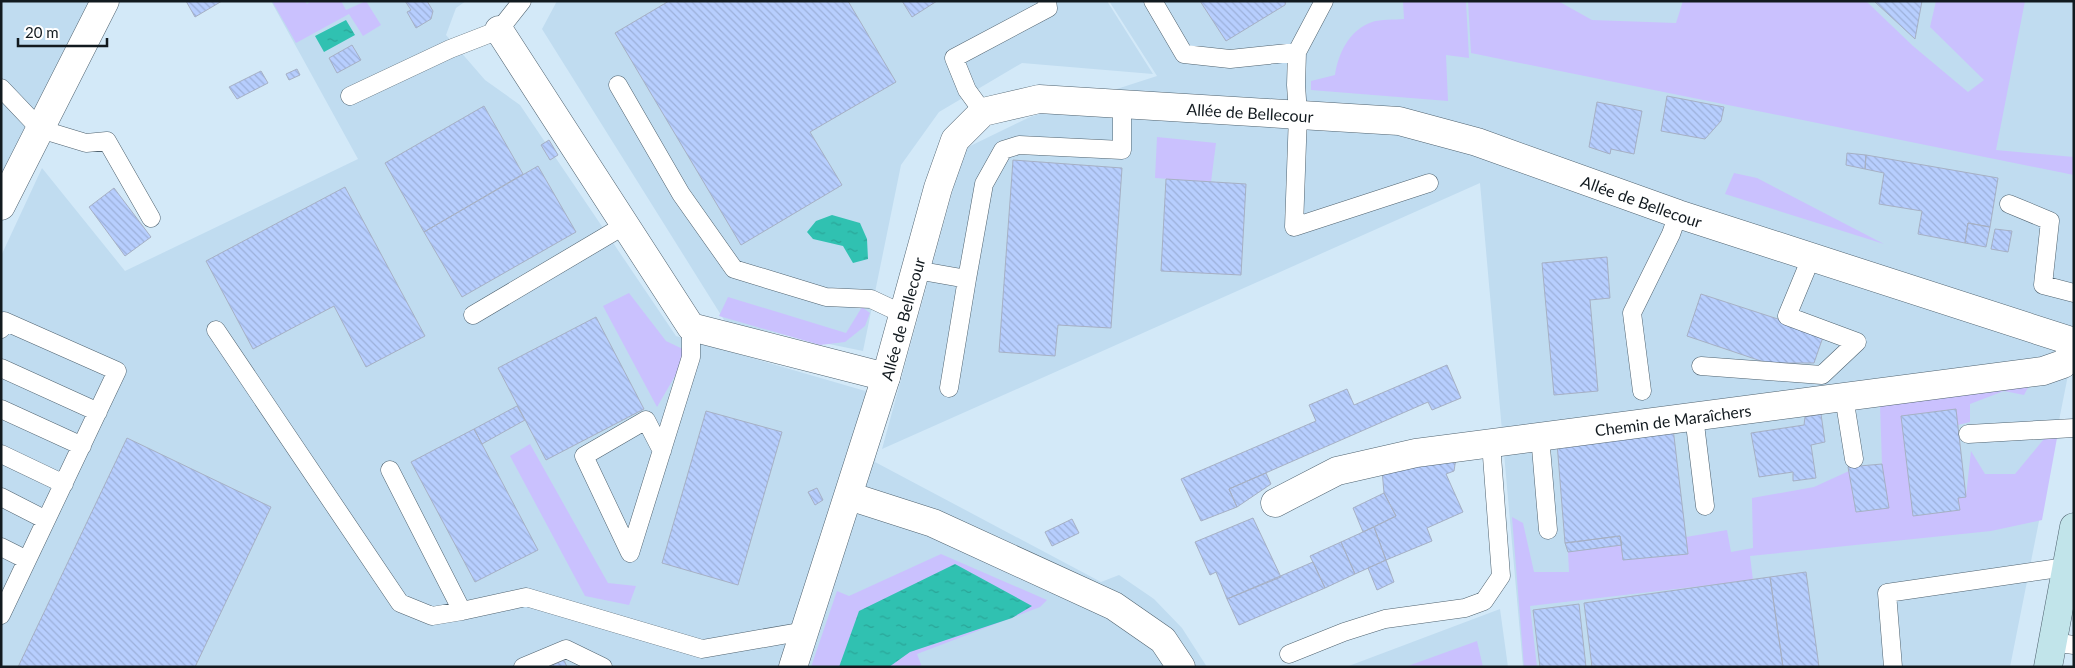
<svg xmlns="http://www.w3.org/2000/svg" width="2075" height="668" viewBox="0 0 2075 668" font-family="Lato,sans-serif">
	<defs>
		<pattern id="water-ripples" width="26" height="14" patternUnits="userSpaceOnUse" patternTransform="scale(1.25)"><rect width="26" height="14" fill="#30c1b1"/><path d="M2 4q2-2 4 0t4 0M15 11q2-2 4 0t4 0" fill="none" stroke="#2aa598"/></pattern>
		<pattern id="building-back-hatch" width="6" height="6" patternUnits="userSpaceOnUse" patternTransform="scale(1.25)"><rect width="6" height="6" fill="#b7cefe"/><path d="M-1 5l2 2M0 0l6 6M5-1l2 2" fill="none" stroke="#9cb0d9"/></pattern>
	</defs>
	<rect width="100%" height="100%" fill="#d3e9f8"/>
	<!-- built -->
	<path fill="#c0dcf0" d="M1 1H104L1 216Z
		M271 1H466L456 8 446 35 485 80 520 105 676 336 886 397 875 462 1101 582 1119 575 1154 599 1182 628 1207 667H1V256L42 168 125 271 358 159Z
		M557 1H1107L1153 74 1022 63 939 112 901 165 863 351 726 323 542 29Z
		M1109 1H2074V345L2010 667H1523L1480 183 882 449 964 149 1030 117 1157 76Z
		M1500 609 1508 667H1346Z"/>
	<!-- grass -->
	<path fill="#cac1fe" d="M272 1H305L307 4 311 1H341L346 10 366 1 381 25 363 36 349 14 296 43Z
		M1403 1H1466L1469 58 1446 55 1448 101 1311 90V81L1335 75C1338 54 1349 30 1372 22 1381 19 1394 20 1404 19Z
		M1468 1H1558L1592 20 1676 23 1683 1H1866L1913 46 1968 92 1984 80 1930 27 1936 1H2025L1996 150 2074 157V175L1471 53Z
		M1157 137 1216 143 1211 182 1155 178Z
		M1734 173 1757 178 1884 244 1725 194Z
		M629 293 666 341 689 352 657 407 603 306Z
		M728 297 846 333 862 307 870 313 865 326 845 342 820 345 719 316Z
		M2031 382 2024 395 2004 391 1970 404V422L1958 425 1955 409 1901 416 1913 516 1959 510 1958 498 1966 496 1971 451 1985 474H2015L2048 434 2057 438 2042 520 1991 531 1750 556 1753 580 1530 606 1537 667H1524L1512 517 1523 523 1534 572H1569L1568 552 1622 545 1623 560 1688 554 1686 537 1727 530 1731 552 1753 548 1752 498 1814 487 1849 471 1856 512 1888 508 1882 464 1880 405Z
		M530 444 608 583 636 586 629 605 585 596 510 456Z
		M941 554 1047 600 1040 607 917 654 922 667H811L837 591 849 596Z
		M1477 641 1483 667H1405Z"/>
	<!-- water -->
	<path fill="url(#water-ripples)" d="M346 20 355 35 324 52 315 36Z
		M832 215 860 223 867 239 868 259 853 263 843 246 813 239 807 232 816 221Z
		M955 564 1032 606 1012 618 910 652 889 667H839L859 611Z"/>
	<!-- building -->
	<path fill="url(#building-back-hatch)" stroke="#a6b0c4" d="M186 1H222L195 17Z
		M405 1H427L433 11 431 19 416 28 407 12 411 10Z
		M669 1H848L896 82 810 132 842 185 741 245 615 33Z
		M902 1H937L912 17Z
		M1200 1H1286L1285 5 1226 41Z
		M1874 1H1922L1915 39Z
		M352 45 361 60 337 73 329 58Z
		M297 69 300 75 289 80 286 74Z
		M261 71 268 83 237 99 229 87Z
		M1667 96 1724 107 1721 121 1705 139 1661 131Z
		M1597 102 1642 111 1634 154 1611 149 1610 154 1589 147Z
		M484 106 523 174 424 232 385 163Z
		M549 140 558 155 550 160 541 145Z
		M1847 153 1866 155 1865 169 1846 165Z
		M1866 155 1998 178 1990 227 1968 223 1965 243 1918 234 1922 211 1879 204 1884 173 1865 169Z
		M1013 160 1122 168 1111 328 1058 325 1055 356 999 352Z
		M538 166 576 232 462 297 424 232Z
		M1166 179 1246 184 1241 275 1161 271Z
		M345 187 425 336 366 367 334 306 253 349 206 261Z
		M114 188 151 237 125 256 89 207Z
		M1968 223 1990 227 1986 247 1965 243Z
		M1995 229 2012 231 2008 252 1991 249Z
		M1607 257 1610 298 1590 300 1598 391 1554 395 1542 263Z
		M1701 294 1824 334 1814 363H1767L1687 336Z
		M596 317 644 409 546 460 498 368Z
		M1447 365 1461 398 1432 410 1428 402 1229 489 1237 507 1201 521 1181 479 1316 421 1309 405 1347 389 1354 405Z
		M517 406 525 420 482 444 474 429Z
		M1956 409 1966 497 1958 498 1960 510 1913 516 1901 416Z
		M706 411 782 432 738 585 662 563Z
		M1821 414 1825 442 1811 445 1816 478 1793 481V472L1759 477 1751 433 1804 425 1805 417Z
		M1673 428 1688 554 1623 560 1620 536 1565 543 1557 443Z
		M474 429 538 550 475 582 411 462Z
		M127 438 271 507 195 667H18Z
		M1456 458 1454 471 1446 474 1463 512 1427 528 1432 541 1386 560 1374 527 1396 516 1384 493 1382 470Z
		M1882 464 1889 508 1856 512 1848 467Z
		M1266 473 1271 484 1237 507 1229 489Z
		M817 488 823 500 815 505 808 492Z
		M1384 493 1396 516 1363 532 1353 508Z
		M1253 518 1281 577 1227 599 1216 572 1210 575 1195 542Z
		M1072 519 1079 533 1052 546 1045 532Z
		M1374 527 1386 560 1355 574 1341 542Z
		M1620 536 1622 545 1568 552 1565 543Z
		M1341 542 1355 574 1325 588 1310 556Z
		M1386 560 1394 582 1377 590 1368 568Z
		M1313 562 1325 588 1239 625 1227 599Z
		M1806 572 1819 667H1783L1770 577Z
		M1770 577 1783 667H1592L1584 603Z
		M1579 604 1586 667H1540L1533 610Z
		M564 660 567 667H548Z"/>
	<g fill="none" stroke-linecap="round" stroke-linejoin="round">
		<defs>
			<path id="lane" d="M1153 1 1184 54 1230 59 1297 52 1296 85 1298 114 1294 227 1429 183
				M1297 52 1324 1
				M618 85 681 194 734 269 826 297 871 299 903 314
				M1 88 40 129 86 143 107 141 151 218
				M350 96 450 49 499 30 522 1
				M983 112 967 90 954 58 1048 8 1047 1
				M2009 204 2050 221 2043 285 2074 293
				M916 270 967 279 984 184 1003 150 1019 145 1122 150V103
				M473 315 625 225
				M1 329 4 321 117 371 1 615
				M216 330 400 603 432 616 462 611
				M1701 366 1822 375 1857 342 1787 316 1811 258
				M1 368 98 412
				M949 388 967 279
				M1642 391 1632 313 1671 234 1678 214
				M1844 397 1854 459
				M1 409 82 446
				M1694 416 1705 506
				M1968 434 2074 428
				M1540 436 1548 530
				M662 451 646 420 584 456 630 553 691 357V327
				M1 454 64 484
				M390 470 462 611 526 597 702 649 805 631
				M1 497 46 520
				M1 547 27 560
				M2052 642 2074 645
				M1289 654 1344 632 1385 619 1465 608 1484 601 1501 576 1491 443
				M523 667 566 649 603 667
				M1893 667 1887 593 2066 567"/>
			<g id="street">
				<path d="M499 30 691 327 886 377"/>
				<path d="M1 206 105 1"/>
				<path d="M849 496 933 523 1114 606 1163 640 1181 667"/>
				<path id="s1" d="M1275 503 1337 471 1416 453 2043 371 2063 364 2074 353"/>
				<path id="s2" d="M793 667 886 377 938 188 955 140 983 112 1039 99 1399 121 1477 142 1678 214 2074 342"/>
			</g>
			<path id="secondary" d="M2048 667 2074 527"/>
		</defs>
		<!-- lane casing -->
		<use href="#lane" stroke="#4f626f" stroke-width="19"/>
		<!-- street casing -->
		<use href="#street" stroke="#4f626f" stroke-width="29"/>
		<!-- secondary casing -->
		<use href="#secondary" stroke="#4f626f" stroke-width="29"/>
		<!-- lane -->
		<use href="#lane" stroke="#fff" stroke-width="18"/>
		<!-- street -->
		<use href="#street" stroke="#fff" stroke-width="28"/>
		<!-- secondary -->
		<use href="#secondary" stroke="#c1e4ea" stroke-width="28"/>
	</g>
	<g text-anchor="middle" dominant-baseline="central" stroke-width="5" stroke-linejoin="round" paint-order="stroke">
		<!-- street labels -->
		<g font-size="16" fill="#121a1f" stroke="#fff">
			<text stroke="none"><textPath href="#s2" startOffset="860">Allée de Bellecour</textPath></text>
			<text stroke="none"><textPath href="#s2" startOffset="1265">Allée de Bellecour</textPath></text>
			<text stroke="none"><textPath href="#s2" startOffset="365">Allée de Bellecour</textPath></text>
			<text stroke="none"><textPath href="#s1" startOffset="410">Chemin de Maraîchers</textPath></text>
		</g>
	</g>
	<!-- border -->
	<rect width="2075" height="668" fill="none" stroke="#121a1f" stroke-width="5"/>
	<!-- scale -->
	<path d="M18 38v8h89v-8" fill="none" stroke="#121a1f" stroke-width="2.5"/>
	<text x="25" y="38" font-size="15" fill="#121a1f" stroke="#ffffff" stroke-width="4" paint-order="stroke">20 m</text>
</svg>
